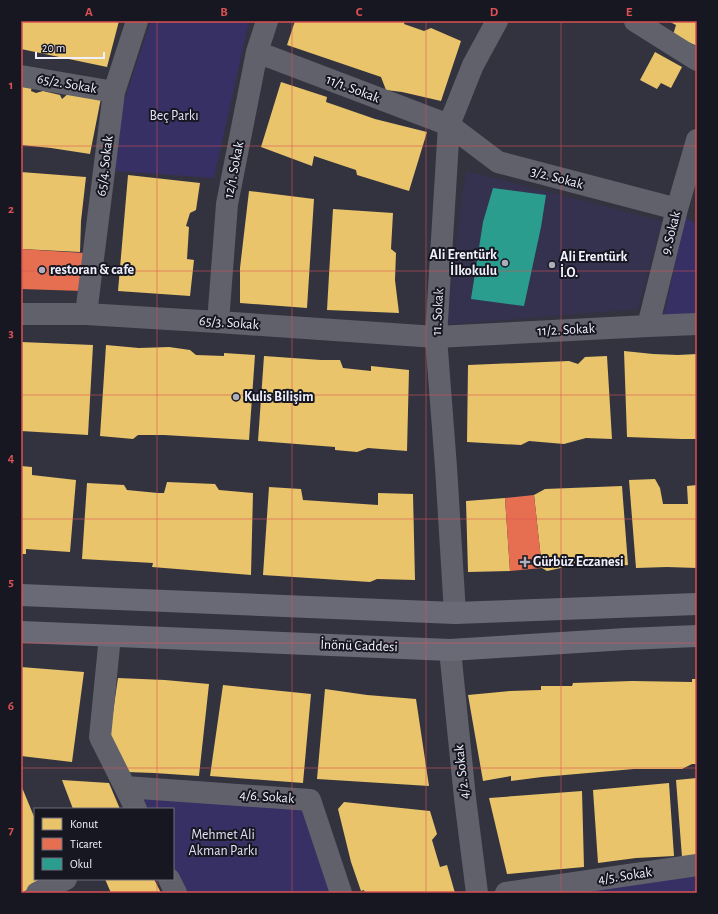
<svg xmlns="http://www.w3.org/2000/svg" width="718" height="914" viewBox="0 0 718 914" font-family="'Alegreya Sans',sans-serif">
	<rect width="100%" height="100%" fill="#333340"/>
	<!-- built -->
	<path fill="#35324f" d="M466 171 662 221 638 309 445 325Z"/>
	<!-- green -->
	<path fill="#373065" d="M151 21H249L214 178 115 171 123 104Z
		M685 217 697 225V315L664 316Z
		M125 787 310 800 341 893H177L173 879V809H136Z
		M697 865V893H506Z"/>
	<!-- homes -->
	<path fill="#e9c46a" d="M21 21H119L107 67 21 49Z
		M295 21H405L404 24 424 31 431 28 461 41 441 101 402 92 386 90 381 77 287 45Z
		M668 21H697V46L673 35 676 25Z
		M655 52 682 67 671 88 661 83 657 89 640 80Z
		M281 82 327 97 326 102 375 119 427 132 409 191 357 175 356 170 314 156 312 166 261 147Z
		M21 84 32 86 31 91 36 93 43 91 60 95 62 99 69 93 101 98 90 154 51 148 21 145Z
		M21 172 86 177 81 221 80 252 21 249Z
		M128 175 200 183 196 210 190 213 186 226 189 227 187 259 194 260 190 296 118 291Z
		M249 191 314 199 307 308 240 303V268Z
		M333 209 393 213 391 249 396 253 395 280 399 313 327 310 329 275Z
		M21 342 93 345 88 435 21 431Z
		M106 345 139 348 169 347 190 350 196 355 224 356V353L255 355 249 440 164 435H138L133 439 100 436Z
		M624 351 653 354 678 355 697 354V439H682L627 437Z
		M264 356 321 360H340L343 368 371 371V366L409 370 407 451 368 448 357 452 335 450V447L258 441Z
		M607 356 612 439 586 438 564 444 529 441 521 445 467 442 468 365 569 361 578 364 585 357Z
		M21 466 32 467V475L76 480 70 552 26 549V554H21Z
		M655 479 660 488 663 504H688L687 486 697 485V568L667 567 636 568 629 480Z
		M167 482 215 484 219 490 253 493 251 575 152 567 153 563 82 559 87 483 124 485 127 490 158 493H164Z
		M622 486 628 565 602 567 593 561 547 571 542 568 534 495 545 489Z
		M269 487 301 489 303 500 378 505V493L413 494 415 580 377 579 370 582 263 575Z
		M505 498 510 571 468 572 466 501Z
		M21 667 84 672 72 762 21 756Z
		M118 678 165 680 209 684 199 776 154 773 127 772 110 733Z
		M692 679H697V764H692L682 769H634L542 777 511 781V776L483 781 468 695 510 691 541 690V686H572L573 683 632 681 692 682Z
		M223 685 311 694 303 783 210 776Z
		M325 689 367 695 416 699 429 786 317 779Z
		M697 778V856L682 857 676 780Z
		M62 780 109 783 120 809H73Z
		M669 783 674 856 636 858 598 863 593 790Z
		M21 785 35 819V879H49L21 893Z
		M582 791 584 867 507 874 489 798Z
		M344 802 430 811 437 834 432 840 440 867 447 865 455 893H365L364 890 361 891 351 862 338 809Z
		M105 879H154L161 893H111Z"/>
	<!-- shops -->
	<path fill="#e76f51" d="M21 249 84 253 83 291 21 289Z
		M534 495 542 568 510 571 505 498Z"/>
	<!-- schools -->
	<path fill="#2a9d8f" d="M493 188 546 195 541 227 524 306 471 299 483 222Z"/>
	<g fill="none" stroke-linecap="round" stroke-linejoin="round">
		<!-- minor -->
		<path stroke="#61616b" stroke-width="22" d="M635 21 697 60
			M257 52 449 125 498 162 677 209
			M21 76 114 92
			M21 314H86L218 322 436 337 648 326 697 324
			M86 314 114 92 137 21
			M218 322 227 204 257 52 267 21
			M648 326 677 209 697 140
			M455 613 446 467 436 337 449 125 473 65 497 21
			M110 636 100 737 136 809
			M450 650 465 798 477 893
			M125 787 310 800 341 893
			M169 879 176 893
			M37 893 66 879
			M506 893 697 865"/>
		<!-- major -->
		<path stroke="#6a6a77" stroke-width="22" d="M21 595 455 613 697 604
			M21 632 450 650 626 639 697 636"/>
	</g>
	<!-- grid -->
	<path fill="none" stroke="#db5053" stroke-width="1" stroke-opacity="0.55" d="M157 21V809M292 21V893M426 21V893M561 21V893M21 146H697M21 271H697M21 395H697M21 519H697M21 643H697M21 768H697M157 879V893"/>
	<!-- markers -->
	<g fill="#aeaebb" stroke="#171722" stroke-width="1.5">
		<circle cx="505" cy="263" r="4"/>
		<circle cx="552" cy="265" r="4"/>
		<circle cx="42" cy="270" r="4"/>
		<circle cx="236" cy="397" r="4"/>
		<path d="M523 556h4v4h4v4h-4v4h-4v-4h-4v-4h4z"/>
	</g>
	<g text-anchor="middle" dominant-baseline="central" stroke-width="4" stroke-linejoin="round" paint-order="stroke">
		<!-- street labels -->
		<g font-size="14" fill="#f0f0fd" stroke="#171722">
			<text transform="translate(67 84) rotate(10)">65/2. Sokak</text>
			<text transform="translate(353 89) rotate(21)">11/1. Sokak</text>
			<text transform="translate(105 166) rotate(-83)">65/4. Sokak</text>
			<text transform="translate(234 170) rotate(-79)">12/1. Sokak</text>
			<text transform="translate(557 178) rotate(15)">3/2. Sokak</text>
			<text transform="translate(671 233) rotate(-76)">9. Sokak</text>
			<text transform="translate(438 312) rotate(-87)">11. Sokak</text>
			<text transform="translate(229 323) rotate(4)">65/3. Sokak</text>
			<text transform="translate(566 330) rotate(-3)">11/2. Sokak</text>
			<text transform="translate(359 646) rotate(2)">İnönü Caddesi</text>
			<text transform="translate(462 772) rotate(-96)">4/2. Sokak</text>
			<text transform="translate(267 797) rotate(4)">4/6. Sokak</text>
			<text transform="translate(625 876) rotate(-8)">4/5. Sokak</text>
		</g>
		<!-- park labels -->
		<g font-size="14" fill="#e2e2f5" stroke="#171722">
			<text x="174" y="116">Beç Parkı</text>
			<text x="223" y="835">Mehmet Ali<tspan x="223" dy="16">Akman Parkı</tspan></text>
		</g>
		<!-- poi labels -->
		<g font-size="14" font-weight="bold" fill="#f0f0fd" stroke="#171722" text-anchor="start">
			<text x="497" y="255" text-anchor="end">Ali Erentürk<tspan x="497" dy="16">İlkokulu</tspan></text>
			<text x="560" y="257">Ali Erentürk<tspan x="560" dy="16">İ.O.</tspan></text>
			<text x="50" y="270">restoran &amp; cafe</text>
			<text x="244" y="397">Kulis Bilişim</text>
			<text x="533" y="562">Gürbüz Eczanesi</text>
		</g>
	</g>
	<!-- border -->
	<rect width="718" height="914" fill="none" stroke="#171722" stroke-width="44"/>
	<!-- legend -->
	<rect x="34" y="808" width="140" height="72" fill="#171722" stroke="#6e6e7a"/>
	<rect x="42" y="818" width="20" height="12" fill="#e9c46a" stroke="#6e6e7a"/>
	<text x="70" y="828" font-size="12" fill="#f0f0fd">Konut</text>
	<rect x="42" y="838" width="20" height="12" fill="#e76f51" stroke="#6e6e7a"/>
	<text x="70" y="848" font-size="12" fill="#f0f0fd">Ticaret</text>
	<rect x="42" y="858" width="20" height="12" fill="#2a9d8f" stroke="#6e6e7a"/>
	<text x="70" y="868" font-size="12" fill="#f0f0fd">Okul</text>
	<!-- scale -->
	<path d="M36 52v6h68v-6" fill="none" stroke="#f0f0fd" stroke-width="2"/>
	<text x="42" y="52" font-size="12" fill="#f0f0fd" stroke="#171722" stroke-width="3" paint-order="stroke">20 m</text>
	<rect x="22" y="22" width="674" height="870" fill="none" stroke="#db5053" stroke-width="1.5"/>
	<g font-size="13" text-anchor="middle" font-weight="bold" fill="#db5053">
		<text x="89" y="16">A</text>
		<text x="224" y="16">B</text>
		<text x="359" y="16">C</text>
		<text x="494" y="16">D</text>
		<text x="629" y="16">E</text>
		<text x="11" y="89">1</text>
		<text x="11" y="213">2</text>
		<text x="11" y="337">3</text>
		<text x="11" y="462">4</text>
		<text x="11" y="586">5</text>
		<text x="11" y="710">6</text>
		<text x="11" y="834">7</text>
	</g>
</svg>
